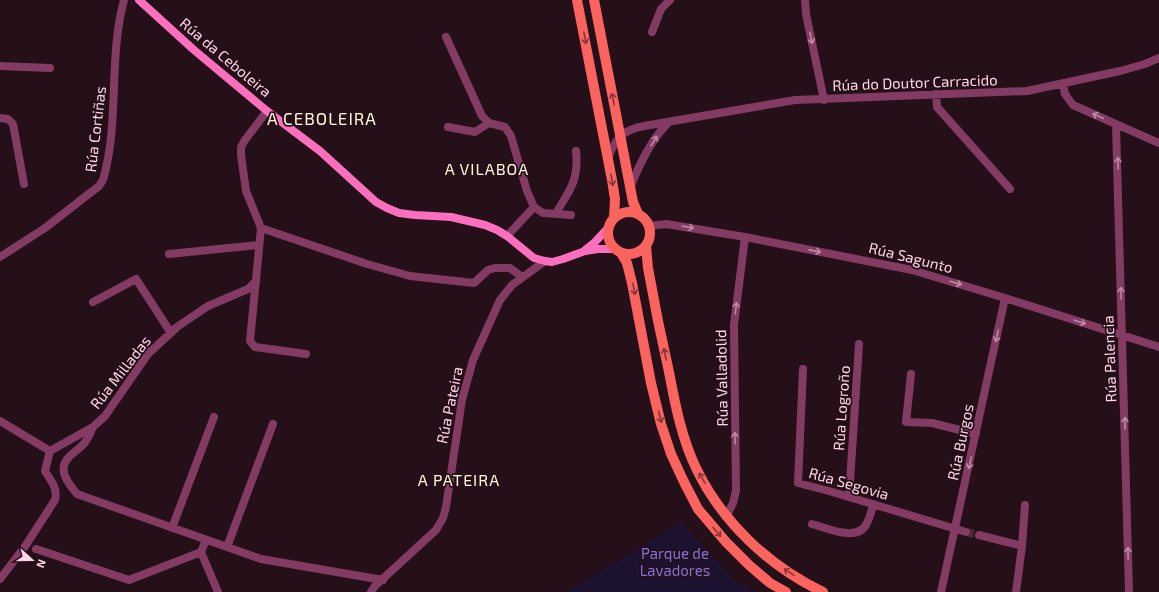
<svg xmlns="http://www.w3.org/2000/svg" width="1159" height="592" viewBox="0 0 1159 592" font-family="'Exo 2',sans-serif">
	<rect width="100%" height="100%" fill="#250f18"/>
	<!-- green -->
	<path fill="#1d122f" d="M681 522 731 577 753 592H568Z"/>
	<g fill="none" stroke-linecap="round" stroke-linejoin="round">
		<!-- street-tunnel -->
		<path stroke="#462d37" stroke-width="8" stroke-dasharray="8 4" stroke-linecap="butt" d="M966 532 979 535"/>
		<!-- street -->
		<path stroke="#833b63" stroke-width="8" d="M805 0 806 14 824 100
			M652 32 661 9 670 0
			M446 37 482 116 489 123 505 127 511 136 527 191 534 207
			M0 66 50 68
			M1063 84 1065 94 1073 105 1159 143
			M936 94 937 107 1010 189
			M267 111 245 140 241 147V155L246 191 261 228 250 341 255 347 306 354
			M0 118 8 119 13 124 24 184
			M1116 125 1129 592
			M448 127 475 132 489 123
			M608 158C616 137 623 130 644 126L795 100 1027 91 1120 71 1145 64 1159 58
			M630 188C639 165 651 139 669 122
			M556 213C570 190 579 180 576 151
			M649 226 666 224 745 237 912 270 1005 298 1159 347
			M261 228 367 264 410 276 474 283 488 270 495 268H510L522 277
			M507 236 534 207 543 213 571 215
			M169 254 259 245
			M0 257 45 228 99 186 103 180C120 121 108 59 124 0
			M93 302 136 279 171 333
			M803 369 798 483 829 491 966 532
			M911 374 906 422 932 423 976 434
			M0 421 50 451
			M93 427C91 431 89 437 86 441 82 447 75 451 70 456 56 469 68 483 77 494L261 559 383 580
			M849 497 859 344
			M726 517 733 503 736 491 734 325 745 237
			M812 524C827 528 858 543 867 523 870 517 872 510 873 504
			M172 528 214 417
			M979 535 1022 546 1016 592
			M1022 546 1025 505
			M227 547 273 424
			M36 549 129 580 201 552 206 540
			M201 552 218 592
			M0 579 26 545 55 500C58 488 51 481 45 471L50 451 93 427 105 416 148 354 177 327 208 306 248 289 256 281
			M371 592 375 586 436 530 443 518 446 507 462 400 473 360 500 300 512 285 545 261
			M941 592 1005 298"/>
		<!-- secondary -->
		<path stroke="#fc6ebe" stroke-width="8" d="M139 0 194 50 267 111 320 151 376 202 387 208 399 213 415 215 451 217 485 225 497 230 507 236 534 258 545 261 552 262 563 259 585 251 598 249H614
			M585 250 595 242 609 227"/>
		<!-- primary -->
		<path stroke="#fb635e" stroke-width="10" d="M577 0 612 180 615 199 614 218
			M594 0 633 202 638 214
			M608 233a21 21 0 1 1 42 0a21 21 0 1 1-42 0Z
			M646 246 648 268C654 302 661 337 669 372 675 404 682 440 697 470 723 523 770 567 823 592
			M621 253 627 263 632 283 651 383 661 424 671 454 684 482 698 509 726 542 749 565 770 583 786 592"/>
	</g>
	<!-- one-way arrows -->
	<defs><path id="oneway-shaft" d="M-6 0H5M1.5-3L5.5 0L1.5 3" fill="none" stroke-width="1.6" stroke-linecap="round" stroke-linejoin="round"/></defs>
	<g stroke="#853538">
		<use href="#oneway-shaft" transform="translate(585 38) rotate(79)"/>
		<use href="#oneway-shaft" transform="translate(613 99) rotate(-101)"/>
		<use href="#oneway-shaft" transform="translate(612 180) rotate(80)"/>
		<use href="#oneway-shaft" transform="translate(634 289) rotate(79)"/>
		<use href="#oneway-shaft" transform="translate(665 354) rotate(-102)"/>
		<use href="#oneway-shaft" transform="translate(660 417) rotate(76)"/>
		<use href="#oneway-shaft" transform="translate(702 478) rotate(-120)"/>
		<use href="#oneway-shaft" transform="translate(717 532) rotate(50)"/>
		<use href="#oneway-shaft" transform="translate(789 572) rotate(-146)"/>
	</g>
	<g stroke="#c088a6">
		<use href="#oneway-shaft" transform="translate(811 38) rotate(78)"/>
		<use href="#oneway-shaft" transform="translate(1098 116) rotate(-155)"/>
		<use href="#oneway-shaft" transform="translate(654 141) rotate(-59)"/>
		<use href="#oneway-shaft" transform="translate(1118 163) rotate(-92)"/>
		<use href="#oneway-shaft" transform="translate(688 227) rotate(10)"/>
		<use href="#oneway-shaft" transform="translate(815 251) rotate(11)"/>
		<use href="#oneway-shaft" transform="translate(956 283) rotate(16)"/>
		<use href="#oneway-shaft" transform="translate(1121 293) rotate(-92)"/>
		<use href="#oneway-shaft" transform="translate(736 308) rotate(-83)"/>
		<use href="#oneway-shaft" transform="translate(1080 322) rotate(18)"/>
		<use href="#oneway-shaft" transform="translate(997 336) rotate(102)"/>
		<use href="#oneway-shaft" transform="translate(1125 423) rotate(-91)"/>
		<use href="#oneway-shaft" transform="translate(735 438) rotate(-91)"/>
		<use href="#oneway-shaft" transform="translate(970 463) rotate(102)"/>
		<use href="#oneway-shaft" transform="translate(1128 553) rotate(-91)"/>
	</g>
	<g text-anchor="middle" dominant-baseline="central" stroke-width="3.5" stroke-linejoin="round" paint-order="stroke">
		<!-- street labels -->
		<g font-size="15" fill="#fed4e8" stroke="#250f18">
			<text transform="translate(226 57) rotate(40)">Rúa da Ceboleira</text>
			<text transform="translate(915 82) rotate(-2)">Rúa do Doutor Carracido</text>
			<text transform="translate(95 129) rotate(-83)">Rúa Cortiñas</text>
			<text transform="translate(911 257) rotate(14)">Rúa Sagunto</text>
			<text transform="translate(1109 359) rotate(-92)">Rúa Palencia</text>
			<text transform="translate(120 372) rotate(-52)">Rúa Milladas</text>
			<text transform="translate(721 378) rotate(-91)">Rúa Valladolid</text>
			<text transform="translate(449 405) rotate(-78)">Rúa Pateira</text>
			<text transform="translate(841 408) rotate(-86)">Rúa Logroño</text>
			<text transform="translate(960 442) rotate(-78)">Rúa Burgos</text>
			<text transform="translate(849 483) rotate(16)">Rúa Segovia</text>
		</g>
		<!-- park labels -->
		<g font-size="15" fill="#8371e0" stroke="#250f18">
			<text x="675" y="553">Parque de<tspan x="675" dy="17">Lavadores</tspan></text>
		</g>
		<!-- neighbourhood labels -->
		<g font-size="16" letter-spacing="1" fill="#fef5d6" stroke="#250f18">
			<text x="487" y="168">A VILABOA</text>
			<text x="459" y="479">A PATEIRA</text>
		</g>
		<!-- quarter labels -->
		<g font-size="17" letter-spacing="1" fill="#fef5d6" stroke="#250f18">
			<text x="322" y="118">A CEBOLEIRA</text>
		</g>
	</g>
	<!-- north arrow -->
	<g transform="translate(32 560) rotate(111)" stroke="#250f18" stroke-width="3" paint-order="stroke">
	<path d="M0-3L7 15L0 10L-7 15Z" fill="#fed4e8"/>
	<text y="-6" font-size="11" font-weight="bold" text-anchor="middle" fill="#fed4e8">N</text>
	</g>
</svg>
